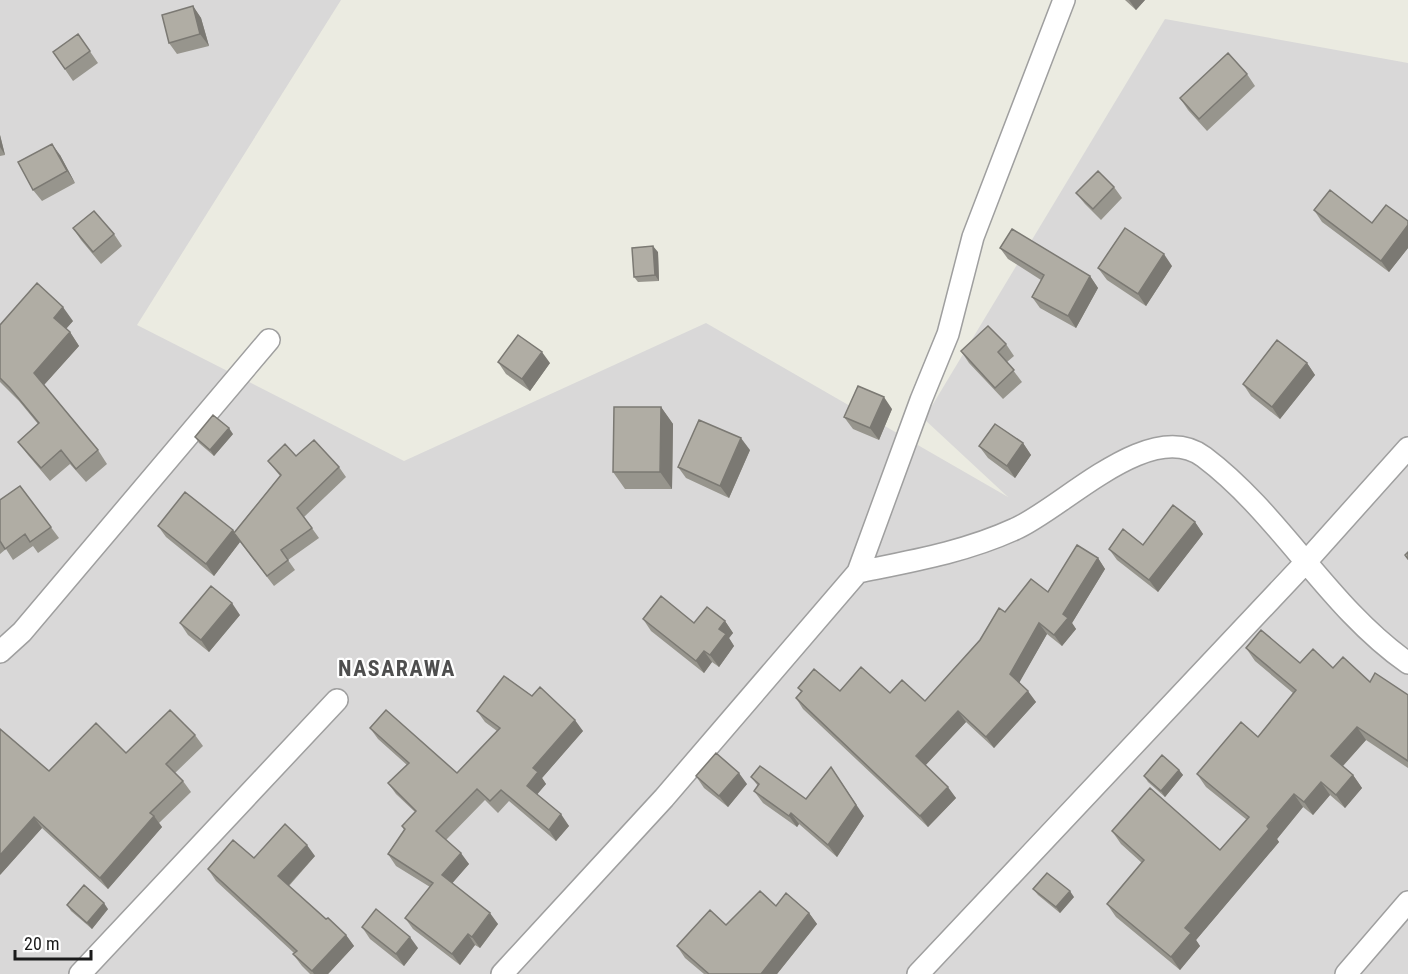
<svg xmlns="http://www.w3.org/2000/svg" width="1408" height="974" viewBox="0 0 1408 974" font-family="'Roboto Condensed',sans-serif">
	<rect width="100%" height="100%" fill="#ebebe1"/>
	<!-- residential -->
	<path fill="#d9d8d8" d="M0 0H341L137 325 404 461 706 323 1008 497 924 419 1165 19 1408 63V974H0Z"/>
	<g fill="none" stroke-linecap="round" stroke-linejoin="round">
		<defs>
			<path id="street" d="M858 572C912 561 965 552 1015 529 1062 509 1150 416 1204 457 1281 515 1328 607 1408 663
				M0 652 22 632 269 340
				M80 974 337 700
				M502 974 664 798 858 572 921 400 948 334 973 237 1064 0
				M918 974 1305 563 1408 448
				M1346 974 1408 902"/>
		</defs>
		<!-- street casing -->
		<use href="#street" stroke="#9f9f9f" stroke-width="24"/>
		<!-- street -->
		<use href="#street" stroke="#fff" stroke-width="21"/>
	</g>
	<!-- wall -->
	<path fill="#97958d" d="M1125 0H1145L1136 10Z
		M193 6 201 18 209 46 177 54 169 43Z
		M78 34 98 63 73 81 53 52Z
		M1247 74 1255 86 1207 131 1188 110 1180 98Z
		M0 135 5 155 0 156Z
		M60 155 75 183 42 201 33 190Z
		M1114 187 1122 198 1101 220 1085 204 1076 193Z
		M1314 210 1372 223 1408 221V248L1389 272 1322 222Z
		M73 228 114 234 122 246 101 264 81 240Z
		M1000 248 1090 276 1098 288 1076 328 1040 308 1032 297 1041 280 1008 259Z
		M658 252 659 281 638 282 634 277Z
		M1172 266 1146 306 1107 280 1098 268Z
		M73 321 66 329 70 332 79 346 44 385 98 450 107 464 86 482 70 464 50 481 28 455 18 442 38 424 19 401 0 382V325Z
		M1006 344 1014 356 1007 362 1022 382 1003 399 969 363 961 351Z
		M498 362 550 363 530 391 506 374Z
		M1307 363 1315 375 1280 419 1251 396 1243 384Z
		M661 407 673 424 672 489H625L613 472Z
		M892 409 879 440 853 429 844 417Z
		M233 434 214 456 199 443 195 437Z
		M1023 443 1031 455 1015 478 988 458 979 446Z
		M750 450 729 498 686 478 678 467Z
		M296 456 339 467 346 477 304 517 319 538 288 560 295 570 274 586 240 542 214 576 166 537 158 526 233 530 234 532 280 476 268 461Z
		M20 486 59 538 38 553 33 546 13 560 6 549 0 554V500Z
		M1195 522 1203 534 1158 592 1117 560 1109 549 1143 545Z
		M1098 558 1105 569 1072 623 1076 629 1062 646 1047 634 1019 682 1036 702 994 748 966 722 925 765 956 798 928 827 803 709 796 698 801 692 798 688 840 691 890 693 925 701 980 640 1005 612 1048 592Z
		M240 615 209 652 188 635 180 623Z
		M643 619 694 623 725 621 733 633 729 638 734 646 719 667 712 662 704 673 651 631Z
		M1246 648 1300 663 1333 668 1408 695V768L1366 740 1343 766 1353 775 1362 788 1345 808 1330 795 1313 815 1303 807 1277 839 1279 842 1196 940 1200 946 1180 970 1116 917 1107 904 1142 863 1121 844 1112 831 1220 850 1247 820 1206 787 1197 774 1258 737 1293 693 1255 661Z
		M532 696 583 731 542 778 546 784 537 794 569 826 556 841 509 801 498 813 485 800 446 840 469 864 452 883 498 924 480 948 475 945 460 965 413 929 405 918 430 887 396 866 388 854 404 830 402 826 415 812 396 794 388 783 407 765 378 739 370 728 457 773 497 731 485 722 477 711Z
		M195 735 203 746 175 773 183 781 191 792 159 823 162 827 108 889 42 828 0 875 49 771 126 753Z
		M1179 770 1183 775 1165 797 1148 782 1144 776Z
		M696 776 747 784 728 807 704 788Z
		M751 777 806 799 864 816 837 857 799 824 797 827 763 803 754 791 758 786Z
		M315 856 289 886 326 919 346 935 354 946 328 974H310L302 966 293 954 294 953 216 881 208 869 254 858Z
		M1033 889 1074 897 1060 913 1038 895Z
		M67 905 108 909 92 929 71 911Z
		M776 906 809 913 817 924 777 974H704L685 958 677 946 726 925Z
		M362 927 418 948 404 966 370 939Z"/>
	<!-- shaded-wall -->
	<path fill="#7b7973" d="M1129 0H1145L1136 10Z
		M193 6 201 18 209 46 200 34Z
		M0 135 5 155 0 147Z
		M52 144 60 155 75 183 67 171Z
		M1408 225V248L1389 272 1381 261Z
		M653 246 658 252 659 281 655 275Z
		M1164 254 1172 266 1146 306 1138 294Z
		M1090 276 1098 288 1076 328 1068 316Z
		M63 307 73 321 63 332 54 318Z
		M70 332 79 346 43 386 34 373Z
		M542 352 550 363 530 391 522 379Z
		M1307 363 1315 375 1280 419 1272 407Z
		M884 397 892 409 879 440 870 428Z
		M661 407 673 424 672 489 660 472Z
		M229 428 233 434 214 456 210 450Z
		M741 438 750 450 729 498 720 486Z
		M1023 443 1031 455 1015 478 1007 466Z
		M1195 522 1203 534 1158 592 1149 580Z
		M233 530 241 542 234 533 240 542 214 576 206 564Z
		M1098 558 1105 569 1072 623 1076 629 1062 646 1054 635 1063 614Z
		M232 603 240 615 209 652 201 640Z
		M725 621 733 633 729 638 734 646 719 667 710 655 719 629Z
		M1039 623 1047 634 1018 685 1010 674Z
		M704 651 712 662 704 673 696 661Z
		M1028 691 1036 702 994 748 986 737Z
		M958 711 966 722 924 767 916 756Z
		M575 720 583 731 542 778 546 784 535 797 527 786 533 768Z
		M1357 727 1366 740 1340 769 1331 756Z
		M1179 770 1183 775 1165 797 1161 791Z
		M739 773 747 784 728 807 719 796Z
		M1353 775 1362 788 1345 808 1336 795Z
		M839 779 864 816 837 857 828 845Z
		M1321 782 1330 795 1313 815 1304 802Z
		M948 787 956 798 928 827 920 816Z
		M1294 794 1303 807 1277 839 1279 842 1196 940 1200 946 1180 970 1171 957 1185 928Z
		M791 813 799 824 797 827 789 816Z
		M561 814 569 826 556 841 549 830Z
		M154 816 162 827 108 889 100 878Z
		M34 817 42 828 0 875V855Z
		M307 845 315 856 286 888 278 876Z
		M461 853 469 864 449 887 442 875Z
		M1070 891 1074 897 1060 913 1056 907Z
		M104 903 108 909 92 929 87 923Z
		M490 913 498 924 480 948 472 937Z
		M809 913 817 924 777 974H761Z
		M468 934 475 945 460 965 452 954Z
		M346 935 354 946 328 974H314L312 971Z
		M410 937 418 948 404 966 396 954Z"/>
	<!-- building -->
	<path fill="#b0ada4" stroke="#7b7973" stroke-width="1.5" d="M193 6 200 34 169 43 162 15Z
		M78 34 90 51 65 69 53 52Z
		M1228 53 1247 74 1199 119 1180 98Z
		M52 144 67 171 33 190 18 162Z
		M1098 171 1114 187 1093 209 1076 193Z
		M1330 190 1372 223 1386 205 1408 221V225L1381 261 1314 210Z
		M94 211 114 234 93 252 73 228Z
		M1125 228 1164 254 1138 294 1098 268Z
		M1012 229 1090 276 1068 316 1032 297 1044 275 1000 248Z
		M653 246 655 275 634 277 632 248Z
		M37 283 63 307 54 318 70 332 34 373 98 450 76 469 61 450 41 468 18 442 39 423 10 388 0 378V325Z
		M988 326 1006 344 998 352 1014 370 995 388 961 351Z
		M518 335 542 352 522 379 498 362Z
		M1277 340 1307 363 1272 407 1243 384Z
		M858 386 884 397 870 428 844 417Z
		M614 407H661L660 472H613Z
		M213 415 229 428 210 450 195 437Z
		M699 420 741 438 720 486 678 467Z
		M995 424 1023 443 1007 466 979 446Z
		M314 440 339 467 297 508 312 528 281 550 288 560 267 576 234 533 281 475 268 461 285 444 296 456Z
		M20 486 51 527 30 542 25 534 5 549 0 541V500Z
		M185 492 233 530 206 564 158 526Z
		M1173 505 1195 522 1149 580 1109 549 1123 529 1143 545Z
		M1077 545 1098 558 1063 614 1068 618 1054 635 1039 623 1010 674 1028 691 986 737 958 711 916 756 948 787 920 816 796 698 802 691 798 688 814 669 840 691 861 667 890 693 902 680 925 701 980 640 999 608 1005 612 1031 579 1048 592Z
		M1408 552V559L1405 555Z
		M211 586 232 603 201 640 180 623Z
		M661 596 694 623 707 607 725 621 719 629 726 634 710 655 704 651 696 661 643 619Z
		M1261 630 1300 663 1313 649 1333 668 1343 657 1370 682 1375 673 1408 695V761L1357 727 1331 756 1353 775 1336 795 1321 782 1304 802 1294 794 1267 826 1269 829 1185 928 1191 933 1171 957 1107 904 1144 860 1112 831 1150 788 1220 850 1249 817 1197 774 1241 722 1258 737 1296 690 1246 648Z
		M504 676 532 696 540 687 575 720 533 768 538 772 527 786 561 814 549 830 501 790 490 801 477 789 436 831 461 853 442 875 490 913 472 937 468 934 452 954 405 918 433 883 388 854 405 829 402 826 416 811 388 783 409 763 370 728 386 710 457 773 500 728 477 711Z
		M170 710 195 735 166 764 183 781 150 813 154 816 100 878 34 817 0 855V729L49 771 96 723 126 753Z
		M716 753 739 773 719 796 696 776Z
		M1162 755 1179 770 1161 791 1144 776Z
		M760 766 806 799 831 767 856 805 828 845 791 813 789 816 754 791 759 784 751 777Z
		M285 824 307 845 278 876 326 919 328 918 346 935 312 971 293 954 297 951 208 869 233 840 254 858Z
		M1047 873 1070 891 1056 907 1033 889Z
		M84 885 104 903 87 923 67 905Z
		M760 891 776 906 786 893 809 913 761 974H709L677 946 710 910 726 925Z
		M376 909 410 937 396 954 362 927Z"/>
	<g text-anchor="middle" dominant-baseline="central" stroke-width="4.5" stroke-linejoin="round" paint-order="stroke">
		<!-- district labels -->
		<g font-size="22" font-weight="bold" letter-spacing="1.5" fill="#4e4e4e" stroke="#fff">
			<text x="397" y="668">NASARAWA</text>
		</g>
	</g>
	<!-- scale -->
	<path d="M15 950v9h76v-9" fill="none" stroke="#1b1b1b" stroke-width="3"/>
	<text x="24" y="950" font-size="18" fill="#1b1b1b" stroke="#ffffff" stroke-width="4.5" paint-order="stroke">20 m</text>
</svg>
